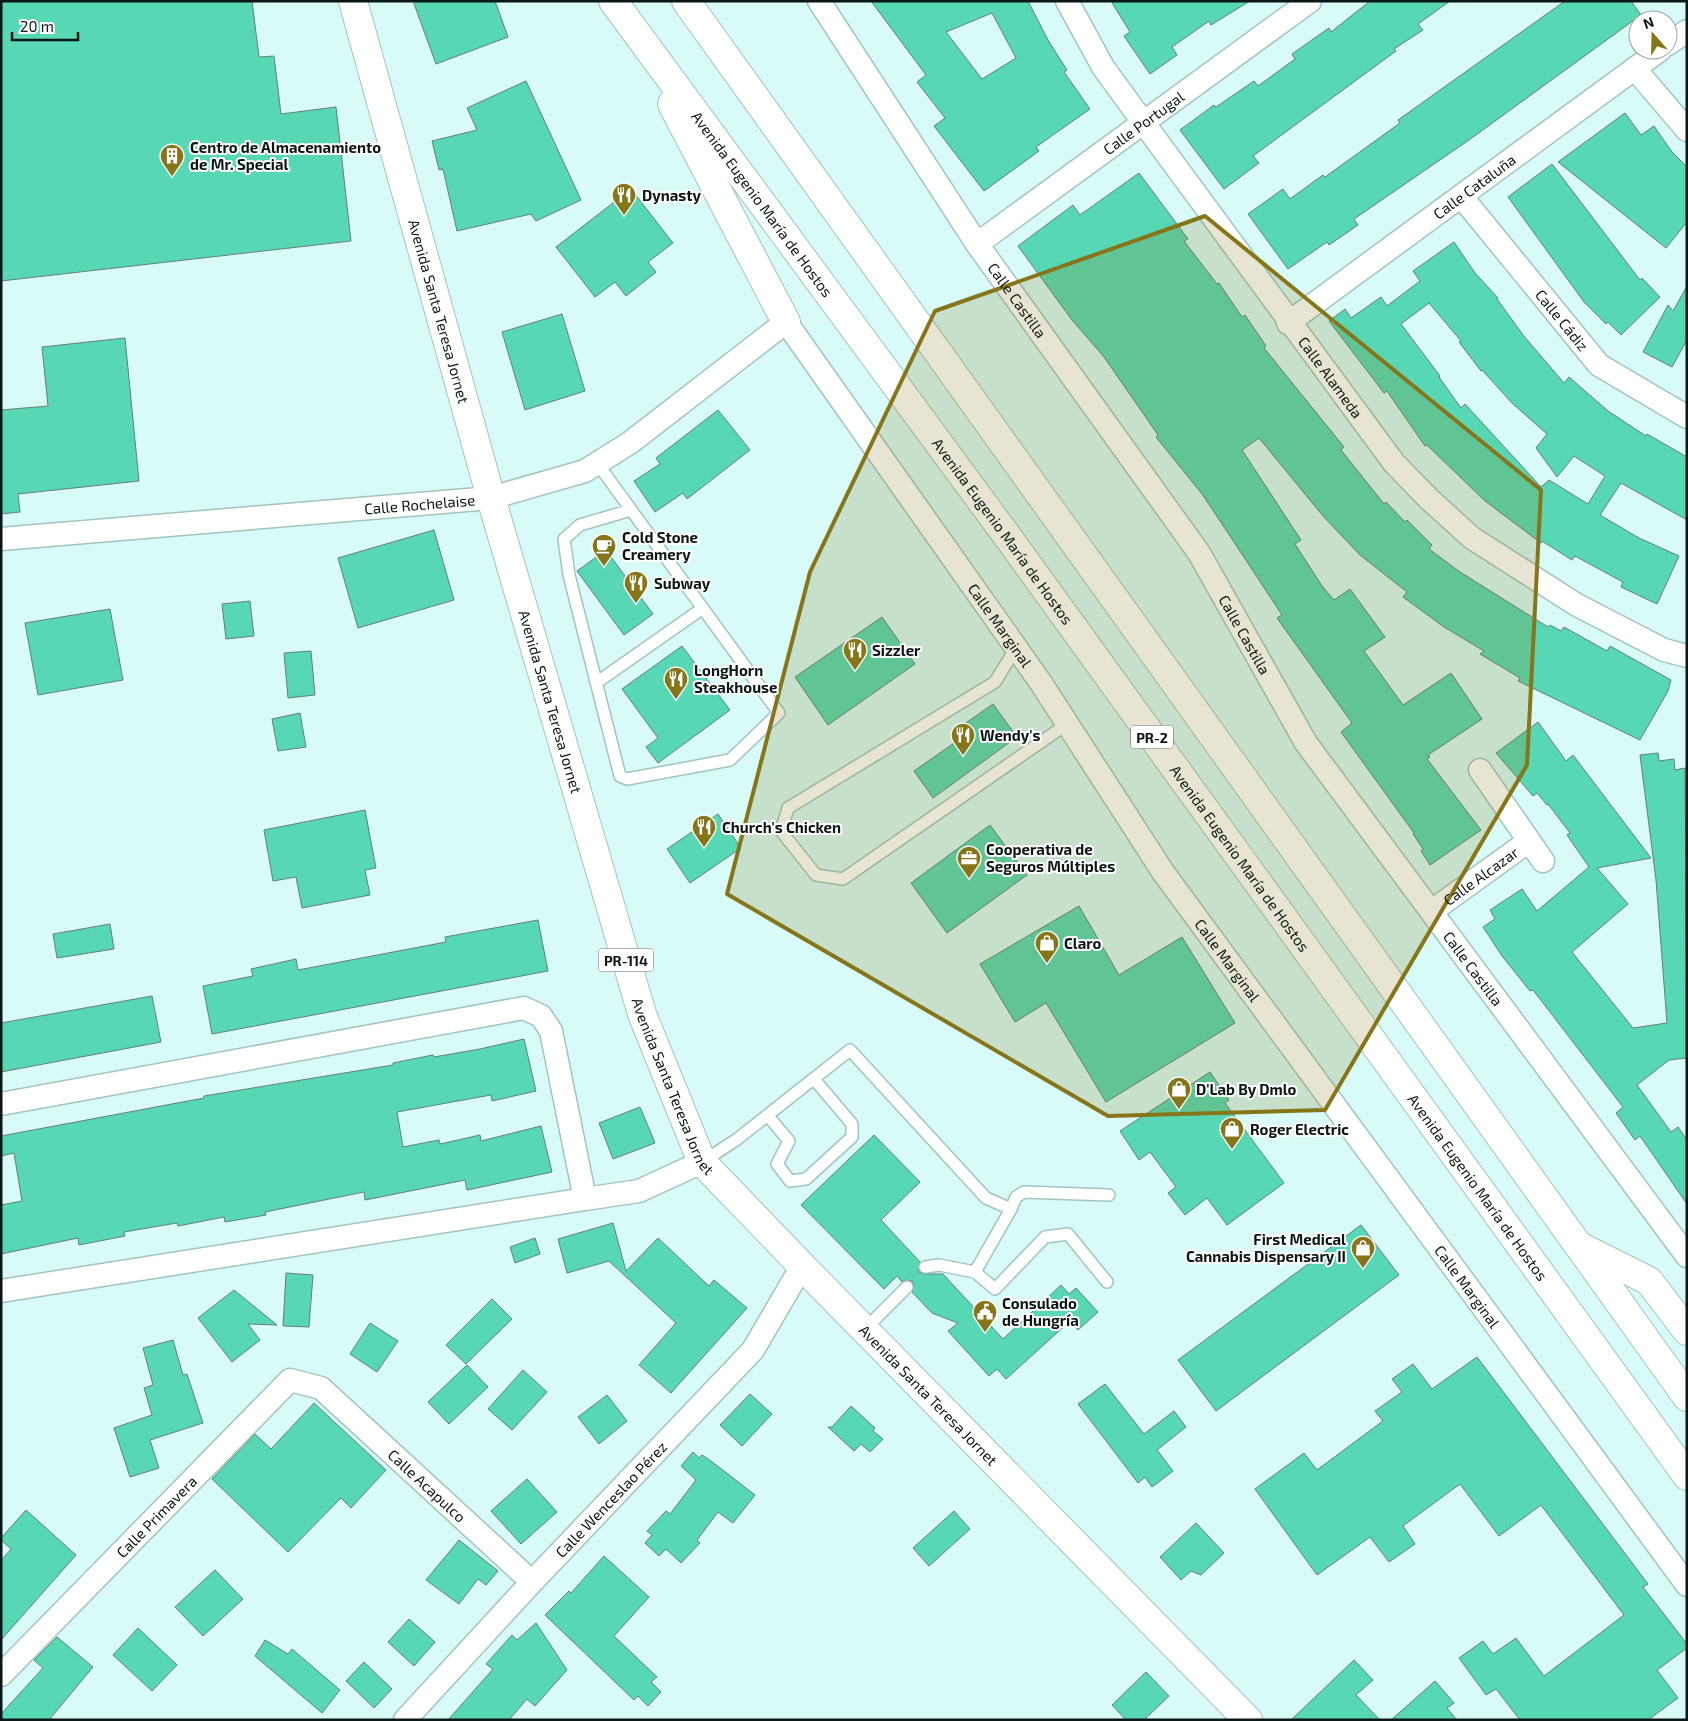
<svg xmlns="http://www.w3.org/2000/svg" width="1688" height="1721" viewBox="0 0 1688 1721" font-family="'Exo 2',sans-serif">
	<rect width="100%" height="100%" fill="#d8fbf8"/>
	<!-- building -->
	<path fill="#58d7b4" stroke="#638076" fill-rule="evenodd" d="M1 1H252L259 57 274 56 281 114 336 107 351 241 1 281Z
		M413 1H495L508 37 436 64Z
		M871 1H1028L1048 40 1067 70 1064 72 1090 109 1036 147 1039 151 984 191 934 126 945 118 917 82 926 75ZM992 13 1016 58 982 79 946 32Z
		M1111 1H1250L1211 25 1209 21 1172 47 1177 55 1150 74 1124 36 1130 32Z
		M1370 1H1450L1418 24 1423 30 1394 49 1396 51 1253 156 1259 163 1224 189 1180 130 1214 105 1216 107 1254 81 1258 86 1295 59 1292 54 1329 28 1331 32Z
		M1565 1H1631L1641 15 1469 140 1354 219 1358 225 1329 245 1327 242 1288 269 1248 214 1283 189 1290 199 1323 175 1325 177 1400 123 1398 120Z
		M526 81 581 200 536 221 531 214 457 231 443 169 439 170 432 141 477 130 467 108Z
		M1625 113 1641 135 1654 126 1672 152 1687 167V222L1666 248 1558 162Z
		M1552 164 1640 280 1642 278 1660 297 1621 335 1608 322 1606 324 1584 302 1508 197Z
		M1139 173 1188 239 1184 241 1217 284 1219 283 1242 317 1245 315 1266 346 1264 348 1344 447 1341 450 1384 504 1386 502 1405 522 1407 520 1432 545 1429 549 1460 572 1548 627 1550 625 1561 631 1564 627 1607 651 1610 646 1671 680 1668 691 1640 740 1518 681 1520 678 1480 654 1484 651 1444 627 1403 597 1407 592 1360 555 1323 516 1259 438 1242 450 1301 540 1295 544 1322 586 1334 600 1350 589 1385 637 1364 651 1403 705 1451 673 1482 719 1428 755 1430 757 1427 759 1481 830 1430 865 1421 851 1423 849 1413 834 1414 833 1341 732 1352 723 1277 618 1282 615 1228 533 1202 494 1156 437 1158 435 1104 357 1072 320 1018 246 1073 205 1080 215Z
		M631 189 673 243 648 262 656 272 626 296 615 282 595 297 556 247Z
		M1454 242 1475 273 1498 298 1497 299 1523 335 1564 383 1569 377 1608 411 1646 436 1647 434 1687 457V520L1621 483 1600 515 1639 538 1679 556 1657 604 1621 587 1623 582 1575 556 1572 560 1542 541 1541 543 1485 501 1427 445 1425 446 1387 391 1384 393 1329 321 1345 309 1351 318 1381 297 1387 306 1420 281 1413 271ZM1429 303 1461 341 1459 342 1481 371 1482 370 1512 403 1547 434 1536 448 1557 477 1574 456 1605 476 1588 504 1549 480 1541 487 1465 404 1461 408 1439 377 1440 376 1401 324Z
		M1687 286V340L1672 367 1643 352 1668 305 1673 311Z
		M562 314 585 391 525 410 502 332Z
		M125 338 139 481 18 494 20 512 1 514V410L48 406 42 347Z
		M718 410 750 450 687 499 683 493 655 512 634 481 660 464 656 458Z
		M434 530 454 600 358 628 338 558Z
		M606 550 653 614 624 635 577 571Z
		M250 601 254 636 226 639 222 604Z
		M110 609 123 680 38 695 25 623Z
		M882 617 915 664 828 725 795 677Z
		M682 646 730 710 658 763 646 747 658 738 622 689Z
		M311 651 315 695 288 698 284 653Z
		M993 704 1017 737 933 798 914 771 957 741 953 732Z
		M300 713 306 747 278 751 272 719Z
		M1538 722 1566 761 1573 755 1651 858 1597 868 1628 904 1572 952 1633 1028 1667 1023 1656 880 1640 755 1658 753 1659 761 1674 759 1675 770 1685 768 1687 1058 1669 1060 1637 1085 1671 1132 1678 1127 1687 1140V1204L1640 1136 1635 1140 1616 1113 1623 1107 1533 990 1530 991 1502 956 1483 927 1495 919 1490 910 1522 889 1537 911 1589 867 1567 835 1570 833 1548 804 1547 805 1537 793 1533 796 1496 753Z
		M365 810 376 868 365 870 370 895 302 908 296 877 273 881 264 830Z
		M718 814 741 848 690 883 667 849Z
		M990 825 1027 875 947 933 911 883Z
		M1079 906 1119 975 1182 937 1235 1023 1106 1102 1046 1003 1015 1022 980 964Z
		M538 920 548 971 212 1034 203 986 253 976 251 969 296 959 298 970 446 942 445 937Z
		M110 924 114 949 57 958 53 934Z
		M152 996 161 1042 1 1072V1023Z
		M524 1039 536 1091 492 1101 491 1095 397 1112 403 1147 439 1140 440 1144 480 1135 481 1141 541 1126 552 1172 467 1190 465 1180 365 1200 364 1192 265 1212 266 1215 225 1222 224 1217 178 1226 177 1223 124 1232 125 1236 79 1245 78 1238 1 1254V1205L22 1201 14 1153 1 1156V1136L204 1098V1096L393 1065V1063L433 1055 434 1057 480 1049Z
		M1210 1072 1229 1100 1225 1103 1284 1183 1227 1225 1207 1198 1185 1215 1168 1193 1176 1187 1150 1152 1139 1160 1120 1131Z
		M640 1107 655 1143 613 1159 599 1123Z
		M874 1135 920 1182 881 1220 920 1262 918 1268 919 1272 926 1274H943L1003 1339 1061 1285 1069 1294 1076 1288 1098 1312 1078 1330 1070 1321 1006 1379 997 1369 989 1376 948 1331 958 1323 932 1313 912 1292 914 1286 912 1281 906 1280 902 1282 897 1276 884 1289 801 1205Z
		M613 1223 626 1271 658 1238 709 1286 714 1280 747 1308 671 1393 639 1365 676 1323 609 1261 567 1273 558 1239Z
		M1361 1225 1399 1275 1216 1411 1178 1360Z
		M535 1238 540 1254 515 1263 510 1247Z
		M286 1273 313 1275 309 1327 283 1326Z
		M234 1290 277 1325 248 1324 260 1340 232 1362 198 1318Z
		M492 1299 512 1319 466 1364 446 1345Z
		M370 1323 398 1341 377 1372 350 1354Z
		M173 1340 183 1375 187 1374 203 1423 150 1440 159 1468 130 1477 114 1428 152 1415 144 1388 153 1385 143 1348Z
		M1477 1357 1648 1584 1643 1587 1687 1644V1648L1657 1670 1678 1698 1648 1720H1520L1496 1689 1486 1695 1459 1658 1483 1641 1493 1654 1516 1638 1544 1676 1624 1615 1541 1505 1499 1536 1460 1484 1403 1526 1415 1544 1389 1562 1370 1537 1317 1575 1255 1489 1304 1453 1317 1470 1383 1421 1375 1411 1402 1392 1392 1379 1413 1364 1432 1389Z
		M467 1365 488 1387 449 1424 428 1402Z
		M523 1370 547 1392 512 1430 488 1409Z
		M1105 1384 1144 1434 1174 1411 1186 1427 1157 1450 1173 1471 1152 1487 1145 1477 1138 1483 1078 1404Z
		M750 1394 772 1414 742 1446 720 1425Z
		M607 1395 627 1421 599 1444 578 1417Z
		M314 1403 386 1470 351 1508 341 1498 288 1552 212 1479 255 1434 271 1449Z
		M851 1406 875 1428 873 1431 883 1439 870 1452 861 1444 854 1451 828 1427H832Z
		M693 1452 699 1458 702 1455 711 1461 755 1495 733 1523 718 1512 697 1540 700 1543 681 1563 666 1549 659 1556 645 1543 652 1535 647 1531 666 1511 670 1514 696 1480 681 1466Z
		M527 1479 557 1512 521 1544 491 1511Z
		M26 1510 76 1555 1 1640V1561L11 1549 1 1540V1538Z
		M954 1511 970 1529 929 1566 913 1548Z
		M1196 1523 1224 1553 1201 1575 1191 1571 1181 1580 1160 1557Z
		M459 1540 498 1571 486 1585 478 1579 459 1604 426 1580Z
		M604 1556 649 1597 614 1636 657 1677 651 1682 661 1692 648 1706 638 1696 634 1700 545 1615 569 1591 571 1593Z
		M215 1570 243 1599 203 1636 175 1607Z
		M409 1619 435 1642 414 1666 388 1642Z
		M536 1623 567 1670 535 1706 527 1699 509 1720H448L493 1669 486 1664 512 1635 517 1640Z
		M138 1628 177 1665 152 1691 113 1655Z
		M57 1637 93 1667 49 1720H1V1714L43 1668 34 1660Z
		M265 1640 288 1654 292 1649 340 1690 322 1713 255 1656Z
		M1354 1660 1373 1680 1356 1695 1380 1720H1291Z
		M364 1662 392 1689 374 1708 346 1681Z
		M1146 1672 1169 1696 1144 1720H1126L1112 1705Z
		M1435 1681 1454 1703 1447 1708 1457 1720H1391Z"/>
	<g fill="none" stroke-linecap="round" stroke-linejoin="round">
		<defs>
			<path id="service" d="M597 463 779 713 730 760 627 779 620 776 569 575 564 539 580 525 631 510
				M1016 648 995 682 788 808 781 831 816 875 843 879 1067 724
				M596 683 703 608
				M768 1116 789 1141 777 1164 790 1181 806 1179 852 1137V1124L814 1079
				M702 1162 736 1140 850 1050 986 1198 1011 1209 1016 1197 1024 1192 1109 1195
				M1011 1209 975 1272 995 1289 1045 1237 1068 1234 1107 1282
				M925 1267 939 1265 975 1272
				M864 1330 907 1287"/>
			<g id="minor">
				<path id="s1" d="M819 1 977 244 1199 553 1306 743 1687 1256"/>
				<path id="s2" d="M1067 1 1103 67 1143 122 1394 463 1429 499 1472 538 1577 605 1664 650 1687 656"/>
				<path d="M1668 44 1687 31"/>
				<path d="M1635 69 1687 130"/>
				<path id="s3" d="M1461 196 1599 365 1687 417"/>
				<path id="s4" d="M977 244 1310 1"/>
				<path id="s5" d="M1288 323 1660 50"/>
				<path id="s6" d="M1 539 491 498 585 471 631 442 786 322 1041 683 1163 872 1687 1585"/>
				<path d="M1480 770 1543 861"/>
				<path id="s7" d="M1432 911 1529 841"/>
				<path d="M1 1104 524 1008 541 1016 551 1031 585 1199 1 1291"/>
				<path d="M585 1199 639 1191 702 1162"/>
				<path id="s8" d="M1 1675 290 1380 321 1388 532 1582"/>
				<path id="s9" d="M405 1720 532 1582 753 1350 802 1266"/>
			</g>
			<g id="primary">
				<path id="s10" d="M353 1 491 498 642 1014 702 1162 802 1266 1248 1720"/>
			</g>
			<g id="trunk">
				<path id="s11" d="M613 1 1010 540 1687 1476"/>
				<path d="M686 1 1687 1397"/>
				<path d="M672 104 786 322"/>
				<path d="M1581 1247 1649 1281 1687 1331"/>
			</g>
		</defs>
		<!-- service casing -->
		<use href="#service" stroke="#a2c4c1" stroke-width="14"/>
		<!-- minor casing -->
		<use href="#minor" stroke="#a2c4c1" stroke-width="25"/>
		<!-- primary casing -->
		<use href="#primary" stroke="#a2c4c1" stroke-width="30"/>
		<!-- trunk casing -->
		<use href="#trunk" stroke="#a2c4c1" stroke-width="30"/>
		<!-- service -->
		<use href="#service" stroke="#fff" stroke-width="11"/>
		<!-- minor -->
		<use href="#minor" stroke="#fff" stroke-width="22"/>
		<!-- primary -->
		<use href="#primary" stroke="#fff" stroke-width="28"/>
		<!-- trunk -->
		<use href="#trunk" stroke="#fff" stroke-width="28"/>
	</g>
	<!-- marked area -->
	<path fill="#877619" fill-opacity="0.2" stroke="#877619" stroke-width="4" stroke-linejoin="round" d="M1205 216 1541 490 1527 765 1325 1110 1108 1116 727 894 810 572 935 311Z"/>
	<!-- icons -->
	<defs>
		<symbol id="building-pin" viewBox="-11 -11 22 30"><path d="M0 17L-7.5 6A9.5 9.5 0 1 1 7.5 6Z" fill="#877619" stroke="#fff"/><path d="M-4-6H4V6H1V3H-1V6H-4ZM-2.5-4.3h1.7v1.8h-1.7ZM.8-4.3h1.7v1.8H.8ZM-2.5-1h1.7V.8h-1.7ZM.8-1h1.7V.8H.8Z" fill="#fff"/></symbol>
		<symbol id="restaurant-pin" viewBox="-11 -11 22 30"><path d="M0 17L-7.5 6A9.5 9.5 0 1 1 7.5 6Z" fill="#877619" stroke="#fff"/><path d="M-5-6h1v4h1v-4h1v4h1v-4h1v5L-1.5 .5V6h-2V.5L-5-1ZM5-6V6H3V1.5H1.5Q1.5-4 5-6Z" fill="#fff"/></symbol>
		<symbol id="cafe-pin" viewBox="-11 -11 22 30"><path d="M0 17L-7.5 6A9.5 9.5 0 1 1 7.5 6Z" fill="#877619" stroke="#fff"/><path d="M-5.5-4.5H6V0H3Q3 3.5 0 3.5H-2.5Q-5.5 3.5-5.5 0ZM3-3.2v2h1.7v-2ZM-6 4.5H4V6H-6Z" fill="#fff"/></symbol>
		<symbol id="office-pin" viewBox="-11 -11 22 30"><path d="M0 17L-7.5 6A9.5 9.5 0 1 1 7.5 6Z" fill="#877619" stroke="#fff"/><path d="M-6-3h4V-5.5h4V-3h4V5H-6ZM-1-4.5V-3h2v-1.5ZM-6 0V1H6V0Z" fill="#fff"/></symbol>
		<symbol id="shop-pin" viewBox="-11 -11 22 30"><path d="M0 17L-7.5 6A9.5 9.5 0 1 1 7.5 6Z" fill="#877619" stroke="#fff"/><path d="M-5-2.5h2.3a2.7 3.5 0 0 1 5.4 0H5L5.5 6h-11ZM-1.5-2.5h3a1.5 2.3 0 0 0-3 0Z" fill="#fff"/></symbol>
		<symbol id="civic-pin" viewBox="-11 -11 22 30"><path d="M0 17L-7.5 6A9.5 9.5 0 1 1 7.5 6Z" fill="#877619" stroke="#fff"/><path d="M-.6-6.5H3V-4.5H.6V-3L4-1V1h2V6H-6V1h2V-1L-.6-3ZM-1.2 2.5V6h2.4V2.5Z" fill="#fff"/></symbol>
	</defs>
	<g fill-rule="evenodd">
		<use href="#building-pin" x="158" y="142" width="28" height="38"/>
		<use href="#restaurant-pin" x="610" y="181" width="28" height="38"/>
		<use href="#cafe-pin" x="590" y="532" width="28" height="38"/>
		<use href="#restaurant-pin" x="622" y="569" width="28" height="38"/>
		<use href="#restaurant-pin" x="841" y="636" width="28" height="38"/>
		<use href="#restaurant-pin" x="662" y="665" width="28" height="38"/>
		<use href="#restaurant-pin" x="949" y="721" width="28" height="38"/>
		<use href="#restaurant-pin" x="690" y="813" width="28" height="38"/>
		<use href="#office-pin" x="955" y="844" width="28" height="38"/>
		<use href="#shop-pin" x="1033" y="929" width="28" height="38"/>
		<use href="#shop-pin" x="1165" y="1075" width="28" height="38"/>
		<use href="#shop-pin" x="1218" y="1115" width="28" height="38"/>
		<use href="#shop-pin" x="1349" y="1234" width="28" height="38"/>
		<use href="#civic-pin" x="971" y="1298" width="28" height="38"/>
	</g>
	<g text-anchor="middle" dominant-baseline="central" stroke-width="4" stroke-linejoin="round" paint-order="stroke">
		<!-- shield labels -->
		<g fill="#fff" stroke="#545d5c" stroke-width="1">
			<rect x="1131" y="725.5" width="42" height="23" rx="4"/>
			<rect x="598.5" y="948.5" width="55" height="23" rx="4"/>
		</g>
		<g font-size="14" font-weight="bold" fill="#0b1716">
			<text x="1152" y="737">PR-2</text>
			<text x="626" y="960">PR-114</text>
		</g>
		<!-- street labels -->
		<g font-size="15" fill="#0b1716" stroke="#fff">
			<text stroke="none"><textPath href="#s4" startOffset="206">Calle Portugal</textPath></text>
			<text stroke="none"><textPath href="#s5" startOffset="231">Calle Cataluña</textPath></text>
			<text stroke="none"><textPath href="#s11" startOffset="252">Avenida Eugenio María de Hostos</textPath></text>
			<text stroke="none"><textPath href="#s1" startOffset="359">Calle Castilla</textPath></text>
			<text stroke="none"><textPath href="#s10" startOffset="322">Avenida Santa Teresa Jornet</textPath></text>
			<text stroke="none"><textPath href="#s3" startOffset="160">Calle Cádiz</textPath></text>
			<text stroke="none"><textPath href="#s2" startOffset="460">Calle Alameda</textPath></text>
			<text stroke="none"><textPath href="#s6" startOffset="420">Calle Rochelaise</textPath></text>
			<text stroke="none"><textPath href="#s11" startOffset="658">Avenida Eugenio María de Hostos</textPath></text>
			<text stroke="none"><textPath href="#s6" startOffset="1211">Calle Marginal</textPath></text>
			<text stroke="none"><textPath href="#s1" startOffset="764">Calle Castilla</textPath></text>
			<text stroke="none"><textPath href="#s10" startOffset="728">Avenida Santa Teresa Jornet</textPath></text>
			<text stroke="none"><textPath href="#s11" startOffset="1062">Avenida Eugenio María de Hostos</textPath></text>
			<text stroke="none"><textPath href="#s7" startOffset="60">Calle Alcazar</textPath></text>
			<text stroke="none"><textPath href="#s6" startOffset="1616">Calle Marginal</textPath></text>
			<text stroke="none"><textPath href="#s1" startOffset="1169">Calle Castilla</textPath></text>
			<text stroke="none"><textPath href="#s10" startOffset="1132">Avenida Santa Teresa Jornet</textPath></text>
			<text stroke="none"><textPath href="#s11" startOffset="1468">Avenida Eugenio María de Hostos</textPath></text>
			<text stroke="none"><textPath href="#s6" startOffset="2021">Calle Marginal</textPath></text>
			<text stroke="none"><textPath href="#s10" startOffset="1538">Avenida Santa Teresa Jornet</textPath></text>
			<text stroke="none"><textPath href="#s8" startOffset="589">Calle Acapulco</textPath></text>
			<text stroke="none"><textPath href="#s9" startOffset="302">Calle Wenceslao Pérez</textPath></text>
			<text stroke="none"><textPath href="#s8" startOffset="222">Calle Primavera</textPath></text>
		</g>
		<!-- poi labels -->
		<g font-size="15" font-weight="bold" fill="#0b1716" stroke="#fff" text-anchor="start">
			<text x="190" y="147">Centro de Almacenamiento<tspan x="190" dy="17">de Mr. Special</tspan></text>
			<text x="642" y="195">Dynasty</text>
			<text x="622" y="537">Cold Stone<tspan x="622" dy="17">Creamery</tspan></text>
			<text x="654" y="583">Subway</text>
			<text x="872" y="650">Sizzler</text>
			<text x="694" y="670">LongHorn<tspan x="694" dy="17">Steakhouse</tspan></text>
			<text x="980" y="735">Wendy's</text>
			<text x="722" y="827">Church's Chicken</text>
			<text x="986" y="849">Cooperativa de<tspan x="986" dy="17">Seguros Múltiples</tspan></text>
			<text x="1064" y="943">Claro</text>
			<text x="1196" y="1089">D'Lab By Dmlo</text>
			<text x="1250" y="1129">Roger Electric</text>
			<text x="1346" y="1239" text-anchor="end">First Medical<tspan x="1346" dy="17">Cannabis Dispensary II</tspan></text>
			<text x="1002" y="1303">Consulado<tspan x="1002" dy="17">de Hungría</tspan></text>
		</g>
	</g>
	<!-- border -->
	<rect width="1688" height="1721" fill="none" stroke="#0b1716" stroke-width="5"/>
	<!-- north arrow -->
	<g transform="translate(1653 35) rotate(340)"><circle r="24" fill="#ffffff" stroke="#9da2a2"/>
	<path d="M0-4L9 19L0 12L-9 19Z" fill="#877619"/>
	<text y="-8" font-size="14" font-weight="bold" text-anchor="middle" fill="#0b1716">N</text>
	</g>
	<!-- scale -->
	<path d="M12 32v8h66v-8" fill="none" stroke="#0b1716" stroke-width="2.5"/>
	<text x="20" y="32" font-size="15" fill="#0b1716" stroke="#ffffff" stroke-width="4" paint-order="stroke">20 m</text>
</svg>
